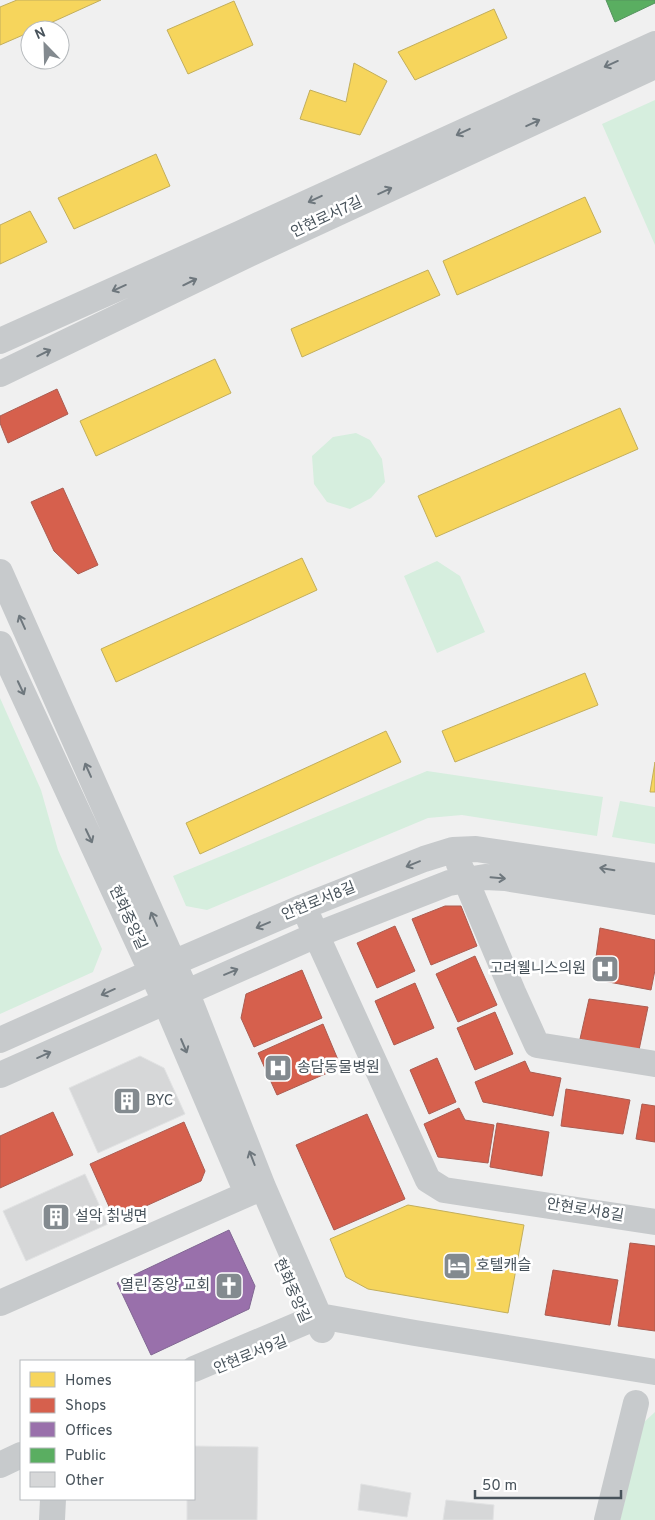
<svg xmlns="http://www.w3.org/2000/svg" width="655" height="1520" viewBox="0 0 655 1520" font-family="Overpass,'Noto Sans KR',sans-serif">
	<rect width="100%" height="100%" fill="#f0f0f0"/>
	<!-- green -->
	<path fill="#d6eede" d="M655 100V245L602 124Z
		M356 433 370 440 382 459 385 482 371 498 350 509 327 502 314 484 312 456 333 437Z
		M437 561 460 576 485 632 437 653 404 576Z
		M0 698 41 790 58 850 102 949 93 972 0 1014Z
		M427 771 603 797 597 836 462 815 428 818 207 910 186 906 173 876Z
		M620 801 655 807V844L612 837Z
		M655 1412V1520H620L643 1423Z"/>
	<!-- homes -->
	<path fill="#f6d55c" stroke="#c2ae5c" d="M17 0H101L35 30H30V32L0 45V7Z
		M234 1 253 45 188 74 167 30Z
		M494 9 507 38 415 80 398 52Z
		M354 63 387 81 360 135 300 119 310 90 346 102Z
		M156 154 170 186 74 229 58 198Z
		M585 197 601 232 457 295 443 261Z
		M30 211 47 242 0 264V225Z
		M428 270 440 295 302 357 291 329Z
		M215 359 231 393 96 456 80 421Z
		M620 408 638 449 436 537 418 496Z
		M302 558 317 590 116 682 101 649Z
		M585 673 598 705 455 762 442 731Z
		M386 731 401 762 200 854 186 823Z
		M655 762V792H650Z
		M408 1205 524 1225 508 1313 368 1289 346 1277 330 1239Z"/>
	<!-- shops -->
	<path fill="#d6604d" stroke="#ab5c51" d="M57 389 68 414 8 443 0 423V416Z
		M63 488 98 565 78 574 54 551 31 502Z
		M445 906H461L477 946 431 965 412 919Z
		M395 926 415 971 377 988 357 943Z
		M600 928 655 940V970L651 990 593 979Z
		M475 956 497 1005 458 1022 436 974Z
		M302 970 322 1018 254 1047 241 1018 246 994Z
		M415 983 434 1028 394 1045 375 1001Z
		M589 999 648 1007 639 1050 580 1039Z
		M495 1012 513 1054 475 1070 457 1028Z
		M323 1024 341 1067 277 1095 258 1053Z
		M437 1058 456 1102 429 1114 410 1070Z
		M525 1061 530 1072 561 1078 553 1116 483 1102 475 1082Z
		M566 1089 630 1100 623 1134 561 1126Z
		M642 1104 655 1106V1142L636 1139Z
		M459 1108 465 1120 494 1125 488 1163 438 1157 424 1124Z
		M53 1112 73 1155 0 1188V1136Z
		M367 1114 405 1199 334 1230 296 1145Z
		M184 1122 205 1171 201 1181 115 1220 90 1164Z
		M497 1123 549 1132 542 1176 490 1167Z
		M630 1243 655 1246V1331L618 1326Z
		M553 1270 618 1280 610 1325 545 1315Z"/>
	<!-- offices -->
	<path fill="#9970ab" stroke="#816793" d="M229 1230 255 1286 249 1309 151 1355 117 1283Z"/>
	<!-- public -->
	<path fill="#5aae61" stroke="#55935f" d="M606 0H655V3L615 22Z"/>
	<!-- building -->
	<path fill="#d6d7d8" stroke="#e1e2e3" d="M140 1056 164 1068 185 1114 98 1153 69 1088Z
		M85 1174 108 1224 26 1261 3 1211Z
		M194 1446 258 1447 257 1520H187V1499H194Z
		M361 1484 411 1493 407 1517 358 1510Z
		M446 1500 494 1505 493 1520H443Z"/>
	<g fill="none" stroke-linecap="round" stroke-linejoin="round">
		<!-- minor -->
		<path stroke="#c7cacc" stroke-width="26" d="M0 341 241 233 655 44
			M0 374 249 254 655 66
			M0 572 186 991 263 1187 319 1316 322 1330
			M0 644 165 1001 246 1191
			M459 864 513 992 537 1045 655 1064
			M309 919 428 1180 444 1190 655 1222
			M0 1040 152 972 303 907 424 859 453 850 476 849 655 876
			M0 1075 316 935 449 883 485 877 505 878 655 902
			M0 1303 263 1187
			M194 1369 319 1316 415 1333 655 1372
			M0 1465 21 1455
			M52 1520 53 1499
			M607 1520 636 1403"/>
	</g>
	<!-- one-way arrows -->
	<defs><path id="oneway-shaft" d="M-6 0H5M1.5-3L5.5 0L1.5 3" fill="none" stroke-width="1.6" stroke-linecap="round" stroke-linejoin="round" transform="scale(1.25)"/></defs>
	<g stroke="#6e777d">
		<use href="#oneway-shaft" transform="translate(611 64) rotate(156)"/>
		<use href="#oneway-shaft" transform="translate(533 123) rotate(-25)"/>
		<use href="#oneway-shaft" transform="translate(463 132) rotate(155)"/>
		<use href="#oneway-shaft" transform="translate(385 191) rotate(-25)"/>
		<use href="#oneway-shaft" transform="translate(315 199) rotate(155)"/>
		<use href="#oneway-shaft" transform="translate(190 282) rotate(-26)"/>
		<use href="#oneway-shaft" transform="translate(119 288) rotate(156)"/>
		<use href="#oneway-shaft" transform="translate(44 353) rotate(-26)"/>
		<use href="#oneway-shaft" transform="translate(22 622) rotate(-114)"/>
		<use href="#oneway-shaft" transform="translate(21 688) rotate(65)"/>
		<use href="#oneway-shaft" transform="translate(88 770) rotate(-114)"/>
		<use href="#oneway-shaft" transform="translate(89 836) rotate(65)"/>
		<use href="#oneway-shaft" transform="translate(413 864) rotate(158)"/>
		<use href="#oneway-shaft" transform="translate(607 869) rotate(-171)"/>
		<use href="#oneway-shaft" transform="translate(498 878) rotate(5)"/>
		<use href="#oneway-shaft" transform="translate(154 919) rotate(-114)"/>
		<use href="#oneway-shaft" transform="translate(263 925) rotate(157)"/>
		<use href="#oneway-shaft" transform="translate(231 972) rotate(-23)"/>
		<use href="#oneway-shaft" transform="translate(108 992) rotate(156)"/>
		<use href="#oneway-shaft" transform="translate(184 1046) rotate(67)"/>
		<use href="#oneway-shaft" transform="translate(44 1055) rotate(-24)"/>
		<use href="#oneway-shaft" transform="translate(252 1158) rotate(-111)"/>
	</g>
	<!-- icons -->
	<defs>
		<symbol id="hospital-square" viewBox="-11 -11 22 22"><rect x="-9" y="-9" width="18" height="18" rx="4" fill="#838a8f" stroke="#fff"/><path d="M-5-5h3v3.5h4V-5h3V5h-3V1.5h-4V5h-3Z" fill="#fff"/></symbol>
		<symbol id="building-square" viewBox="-11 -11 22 22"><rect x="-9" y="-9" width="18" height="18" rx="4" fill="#838a8f" stroke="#fff"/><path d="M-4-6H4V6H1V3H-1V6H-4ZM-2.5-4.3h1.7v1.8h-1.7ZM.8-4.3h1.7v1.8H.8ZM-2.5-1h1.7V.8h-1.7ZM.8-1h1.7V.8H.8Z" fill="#fff"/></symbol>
		<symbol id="hotel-square" viewBox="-11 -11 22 22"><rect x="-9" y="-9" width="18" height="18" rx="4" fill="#838a8f" stroke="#fff"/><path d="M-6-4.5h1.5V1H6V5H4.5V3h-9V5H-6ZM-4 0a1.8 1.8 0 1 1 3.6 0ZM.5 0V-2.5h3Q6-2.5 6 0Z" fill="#fff"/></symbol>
		<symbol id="church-square" viewBox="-11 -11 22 22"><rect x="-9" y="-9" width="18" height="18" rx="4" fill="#838a8f" stroke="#fff"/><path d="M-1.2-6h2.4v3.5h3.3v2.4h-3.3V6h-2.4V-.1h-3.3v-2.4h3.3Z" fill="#fff"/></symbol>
	</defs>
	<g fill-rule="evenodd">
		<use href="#hospital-square" x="589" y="953" width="32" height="32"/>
		<use href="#hospital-square" x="262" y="1052" width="32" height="32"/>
		<use href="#building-square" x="111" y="1085" width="32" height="32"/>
		<use href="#building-square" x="40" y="1201" width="32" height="32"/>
		<use href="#hotel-square" x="441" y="1250" width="32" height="32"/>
		<use href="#church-square" x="213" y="1270" width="32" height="32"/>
	</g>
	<g text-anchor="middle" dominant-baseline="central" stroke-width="5" stroke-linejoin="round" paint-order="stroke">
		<!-- street labels -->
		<g font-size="15" fill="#48535b" stroke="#fff">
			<text transform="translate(327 218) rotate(-25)">안현로서7길</text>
			<text transform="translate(319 902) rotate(-22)">안현로서8길</text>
			<text transform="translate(127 918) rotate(65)">현화중앙길</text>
			<text transform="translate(585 1211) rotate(9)">안현로서8길</text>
			<text transform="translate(291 1291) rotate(66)">현화중앙길</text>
			<text transform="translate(251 1356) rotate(-22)">안현로서9길</text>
		</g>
		<!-- poi labels -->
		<g font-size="15" fill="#48535b" stroke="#fff" text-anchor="start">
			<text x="586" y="969" text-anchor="end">고려웰니스의원</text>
			<text x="297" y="1068">송담동물병원</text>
			<text x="146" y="1101">BYC</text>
			<text x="75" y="1217">설악 칡냉면</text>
			<text x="476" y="1266">호텔캐슬</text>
			<text x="210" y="1286" text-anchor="end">열린 중앙 교회</text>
		</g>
	</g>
	<!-- legend -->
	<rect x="20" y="1360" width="175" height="140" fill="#ffffff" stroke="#b6babd"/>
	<rect x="30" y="1372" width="25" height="15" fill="#f6d55c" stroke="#b6babd"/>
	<text x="65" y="1385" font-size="15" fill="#48535b">Homes</text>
	<rect x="30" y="1398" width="25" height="15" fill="#d6604d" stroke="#b6babd"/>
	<text x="65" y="1410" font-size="15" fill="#48535b">Shops</text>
	<rect x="30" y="1422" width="25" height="15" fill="#9970ab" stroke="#b6babd"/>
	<text x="65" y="1435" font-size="15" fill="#48535b">Offices</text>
	<rect x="30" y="1448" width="25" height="15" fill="#5aae61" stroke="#b6babd"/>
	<text x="65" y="1460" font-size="15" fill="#48535b">Public</text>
	<rect x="30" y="1472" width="25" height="15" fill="#d6d7d8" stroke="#b6babd"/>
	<text x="65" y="1485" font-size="15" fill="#48535b">Other</text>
	<!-- north arrow -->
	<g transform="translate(45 45) rotate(337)"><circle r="24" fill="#ffffff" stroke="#b6babd"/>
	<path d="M0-4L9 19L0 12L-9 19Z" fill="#838a8f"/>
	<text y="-8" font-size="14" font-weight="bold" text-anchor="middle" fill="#48535b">N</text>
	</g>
	<!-- scale -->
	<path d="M475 1490v8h146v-8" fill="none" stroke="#48535b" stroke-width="2.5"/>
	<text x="482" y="1490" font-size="15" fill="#48535b" stroke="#ffffff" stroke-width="4" paint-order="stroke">50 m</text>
</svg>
